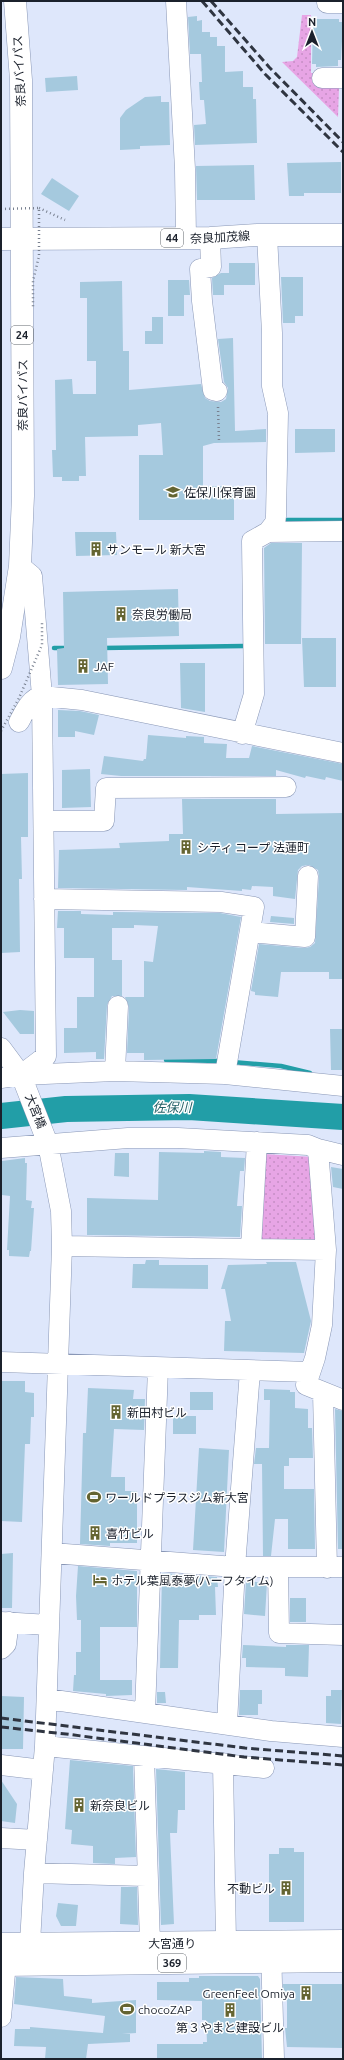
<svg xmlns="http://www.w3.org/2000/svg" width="344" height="2060" viewBox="0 0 344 2060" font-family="Ubuntu,'Noto Sans JP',sans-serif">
	<defs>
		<pattern id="park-dots" width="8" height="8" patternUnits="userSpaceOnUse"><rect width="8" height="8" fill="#e7a5e5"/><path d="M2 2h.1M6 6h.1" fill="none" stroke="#c68ec5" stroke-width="1.8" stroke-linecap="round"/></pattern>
	</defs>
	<rect width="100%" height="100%" fill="#dee7fb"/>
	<!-- park -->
	<path fill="url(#park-dots)" d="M302 15H311V73H320V88H339L338 117 282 62 293 61 297 57Z
		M264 1154 314 1157 321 1245 259 1239Z"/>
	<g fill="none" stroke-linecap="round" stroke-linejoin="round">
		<!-- stream -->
		<path stroke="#229ea7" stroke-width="4.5" d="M287 520H343
			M54 648H69
			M102 648 244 646
			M166 1060 223 1061
			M232 1062 281 1066 310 1073"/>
		<!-- river -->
		<path stroke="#229ea7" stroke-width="26" d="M1 1116 66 1109 189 1107 343 1117"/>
	</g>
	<!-- building -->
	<path fill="#a5c9de" d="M197 16V21L202 20V32H210V37H217V46H225V72L243 71V87H253V99H256L257 143 195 145 194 125 206 124 204 100H200L199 82H202L201 54H190L188 17Z
		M313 19H339V22H343L341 60H338V66L316 67V64H312Z
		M77 76 78 90 46 92 45 78Z
		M161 96V102H169L170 145 140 146V149L120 150V118L126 110 145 97Z
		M341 162V193H304V196H289L287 163Z
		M254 165 255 200H197L196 166Z
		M52 178 79 196 69 211 41 194Z
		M229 263H255V285H224V295H213L212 278 221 273H229Z
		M281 277H303V316H295V323H283Z
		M168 280H189L190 295H184V316H168Z
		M122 281 123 351H129V390L201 384 205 398 210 401 221 402 226 399 228 388 224 382 218 339 233 338 235 431 266 429V442L214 443 203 446V486H234V520H139V455H163L161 423 138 425V436L85 437 86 476H79V481H62V477H53L52 450H56L55 380 72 379 73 394H96V361H87V298H80V282Z
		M152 317H163V344H145V331H152Z
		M295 429H335V452L295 453Z
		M75 532H116L117 555 76 556Z
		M271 543H302L301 644H265L264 548Z
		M178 589 179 636 107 638 108 684 58 685 57 649 64 648 63 592Z
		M302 638H336V687H304Z
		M180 663H205V712L181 708Z
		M58 710 80 711 99 715 94 735 75 731V737H58Z
		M148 735 186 738V736L204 737V743L227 744 226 758H249L252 746 343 764V781L326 777 325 780 306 776 305 778 276 770V776H121L101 774 104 756 143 761 144 759H146Z
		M90 769 91 807 62 808V770Z
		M28 773V837H21L22 879H19L20 952 1 953V774Z
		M182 799H276V814L343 813V979H329V972H281L278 997 255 995V992L251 991 259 944 304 948 310 947 315 943 319 877 318 870 309 865 302 866 298 870 295 899 273 896V887L252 886 251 890 242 889V891L187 887V890L58 888 59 850 120 848 119 843 169 841V834H183Z
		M58 911H81V914L113 915V912L220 913 241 917 216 1059 144 1060V1053H127L129 1007 125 997H144V961L153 962 158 926 134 925V928H112V960H122V996H112L107 1005 104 1059H96V1052L64 1053V1028H77V997H94V958H64V928H57Z
		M271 916 294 918V924L270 922Z
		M20 1010 34 1011V1034H20L3 1012Z
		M330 1029H343V1070H331Z
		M204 1151 221 1152V1157L245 1158 244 1171H240L237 1206H242L240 1237 87 1235V1198L158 1200 159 1152 204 1153Z
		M115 1153H129V1177L114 1176Z
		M25 1158V1163H27L26 1200 32 1201 31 1208H34L31 1251H30L29 1257 9 1256V1250H7L10 1196 2 1195V1161Z
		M331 1167 343 1169V1189L333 1187Z
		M146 1260H159V1265H208V1289L132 1288 133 1264H145Z
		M266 1262H296L311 1321 304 1353 224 1351 225 1321H231L225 1289H221L228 1265 267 1264Z
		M1 1381H25V1392L34 1393V1417H31L30 1444H25L22 1522 1 1521Z
		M88 1388 134 1390 133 1399H145L144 1430 114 1429 111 1477H125V1491H137V1543H110V1546L80 1544 83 1433H86Z
		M264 1389 290 1390V1392H295V1408L308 1409V1428H312L313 1458H289V1466H284V1489H314L315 1549H288V1519H275L271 1556H263L262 1464H254L256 1448H269L270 1400H264Z
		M190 1392H213V1410H190Z
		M335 1409 343 1411V1549H338Z
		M173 1416H196V1434H173Z
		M199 1448 229 1450 224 1552 193 1550Z
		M13 1553 12 1608H1V1554Z
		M78 1566 137 1571V1627H100V1680H132V1695L106 1696V1694L73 1691 74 1675H76V1652H81V1620H77L76 1596Z
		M162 1573 217 1577 218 1587H215L216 1615H199V1620H179L178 1668H160Z
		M246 1581 267 1583 265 1616 244 1614Z
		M290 1598H306V1622H290Z
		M243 1645 286 1647V1645H309L308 1677 285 1676V1668L246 1667V1658H242Z
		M240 1690H262V1704H258V1715H239Z
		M331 1690H342L341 1724 326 1723V1696H331Z
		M157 1692H165L166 1703H157Z
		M1 1696 24 1697 23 1749H1Z
		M70 1760 133 1766 136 1857 115 1858V1864L93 1863V1846L71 1844 72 1830 65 1829Z
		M156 1769 185 1772V1810H178L177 1833H170L174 1924 161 1925Z
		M1 1780 17 1804 15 1823 1 1821Z
		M279 1848H294V1852H304V1922H269V1854H279Z
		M121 1887H137L138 1925 120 1924Z
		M58 1903 78 1905 76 1926H61L56 1916Z
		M199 1976H258L260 1979 262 2059H157V2044H203V2042H207L206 2020H202V2001L157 2000V1982H189V1978H199Z
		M16 1977 63 1979 64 1996 92 1999V2003L136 2000V2033L122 2034H130V2042L88 2044 86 2059H45L46 2047 14 2046 15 2029H30V2027L103 2033 105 2016 14 2004Z
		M283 1984H343V2048L287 2047 285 2028H287V2001H284Z"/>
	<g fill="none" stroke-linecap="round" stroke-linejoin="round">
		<defs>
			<path id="minor" d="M176 1 185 169 186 238
				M327 3H343
				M322 78H343
				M267 235 272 333V386L278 413 276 516 275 523 268 532
				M210 238 211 267 200 269 202 301 213 390 217 391
				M20 566 32 576 42 696 46 1056 21 1075
				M19 722C24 713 30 698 42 696L82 700 343 753
				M242 734 254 694 252 541 268 532 343 531
				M44 821H104L106 788 286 787
				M44 899 221 902 254 907 225 1074
				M250 932 305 937 308 876
				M1 1048 21 1075 48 1144 61 1211 62 1246 45 1746 34 1873 30 1943 8 1965 5 1973 1 2017
				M115 1071 118 1006
				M1 1078 21 1075 115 1071 225 1074 343 1086
				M1 1148 128 1138H178L308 1145 318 1149 343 1155
				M318 1149 326 1250 322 1325 315 1358 306 1385 343 1400
				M62 1246 326 1250
				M251 1248 257 1142
				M1 1362 310 1372
				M323 1392 327 1568
				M52 1553 235 1567H343
				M278 1567 279 1633 343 1635
				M1 1622 49 1625
				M1 1649 6 1644 9 1622
				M47 1699 271 1731 343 1737
				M145 1712 158 1368
				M227 1724 235 1567 250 1371
				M45 1746 264 1768
				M144 1756 150 1943
				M223 1763 226 1943
				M1 1765 43 1770
				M1 1838 37 1840
				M34 1873 146 1876
				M271 1947 274 2059"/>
			<path id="major" d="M1 239 210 238 257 235H343"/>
			<path id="highway" d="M1 668 9 637 20 566 23 496 21 80 15 1
				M1 1944 343 1941
				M1 1965 343 1961"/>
		</defs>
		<!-- minor casing -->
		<use href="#minor" stroke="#8997b6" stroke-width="21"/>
		<!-- major casing -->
		<use href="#major" stroke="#8997b6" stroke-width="23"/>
		<!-- highway casing -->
		<use href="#highway" stroke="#8997b6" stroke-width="23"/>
		<!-- path -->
		<path stroke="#798190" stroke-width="2.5" stroke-dasharray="1 3" stroke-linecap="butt" d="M39 208 65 220
			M218 407 219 441"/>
		<!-- minor -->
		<use href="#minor" stroke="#fff" stroke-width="20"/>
		<!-- major -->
		<use href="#major" stroke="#fff" stroke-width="22"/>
		<!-- highway -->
		<use href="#highway" stroke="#fff" stroke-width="22"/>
		<!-- rail -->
		<path stroke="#2f3541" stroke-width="3" stroke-dasharray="8 4" stroke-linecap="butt" d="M202 1 265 74 343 152
			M211 1 269 67 343 142
			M1 1718 245 1748 343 1756
			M1 1727 66 1734 244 1757 343 1765"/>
		<!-- path-bridge -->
		<path stroke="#798190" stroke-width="2.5" stroke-dasharray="1 3" stroke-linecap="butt" d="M1 209 39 208V256L33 281V307
			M1 731 19 698 42 645V621"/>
	</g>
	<!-- icons -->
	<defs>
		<symbol id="school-bare" viewBox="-9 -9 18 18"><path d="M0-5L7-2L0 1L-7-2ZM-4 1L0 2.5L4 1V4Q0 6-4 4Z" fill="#646431" stroke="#fff" stroke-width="2.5" paint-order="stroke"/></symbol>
		<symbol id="building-bare" viewBox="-9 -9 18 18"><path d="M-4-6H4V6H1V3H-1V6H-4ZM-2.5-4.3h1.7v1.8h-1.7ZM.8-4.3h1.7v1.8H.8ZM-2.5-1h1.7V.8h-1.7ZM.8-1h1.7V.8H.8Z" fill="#646431" stroke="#fff" stroke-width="2.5" paint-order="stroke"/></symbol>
		<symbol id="stadium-bare" viewBox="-9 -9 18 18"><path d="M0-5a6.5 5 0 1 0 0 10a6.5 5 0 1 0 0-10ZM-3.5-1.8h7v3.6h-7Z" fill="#646431" stroke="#fff" stroke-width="2.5" paint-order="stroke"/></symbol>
		<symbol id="hotel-bare" viewBox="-9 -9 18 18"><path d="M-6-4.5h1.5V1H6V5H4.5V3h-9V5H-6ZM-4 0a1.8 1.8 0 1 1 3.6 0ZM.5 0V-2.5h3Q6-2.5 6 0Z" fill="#646431" stroke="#fff" stroke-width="2.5" paint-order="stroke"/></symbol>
	</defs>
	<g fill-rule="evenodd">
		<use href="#school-bare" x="163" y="482" width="20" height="20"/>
		<use href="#building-bare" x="86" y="539" width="20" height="20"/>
		<use href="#building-bare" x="111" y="604" width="20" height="20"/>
		<use href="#building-bare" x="73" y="656" width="20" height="20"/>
		<use href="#building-bare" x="176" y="837" width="20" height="20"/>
		<use href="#building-bare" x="106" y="1402" width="20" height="20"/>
		<use href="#stadium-bare" x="84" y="1487" width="20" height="20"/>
		<use href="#building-bare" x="85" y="1523" width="20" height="20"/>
		<use href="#hotel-bare" x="90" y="1570" width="20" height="20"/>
		<use href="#building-bare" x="69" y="1795" width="20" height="20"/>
		<use href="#building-bare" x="276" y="1878" width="20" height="20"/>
		<use href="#building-bare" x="296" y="1983" width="20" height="20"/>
		<use href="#stadium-bare" x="117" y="1999" width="20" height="20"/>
		<use href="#building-bare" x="220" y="2000" width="20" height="20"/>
	</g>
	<g text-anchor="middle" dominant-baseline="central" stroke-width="3" stroke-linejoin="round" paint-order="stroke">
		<!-- shield labels -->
		<g fill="#fff" stroke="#5f646b" stroke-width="1">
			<rect x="161" y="229" width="22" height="18" rx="3"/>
			<rect x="11" y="326" width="22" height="18" rx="3"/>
			<rect x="158" y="1954" width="28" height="18" rx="3"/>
		</g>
		<g font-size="11" font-weight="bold" fill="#1b212c">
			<text x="172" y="238">44</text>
			<text x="22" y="335">24</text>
			<text x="172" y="1963">369</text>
		</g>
		<!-- street labels -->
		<g font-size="12" fill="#1b212c" stroke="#fff">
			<text transform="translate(19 71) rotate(-93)">奈良バイパス</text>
			<text transform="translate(220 237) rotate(-3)">奈良加茂線</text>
			<text transform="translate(22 395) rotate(-90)">奈良バイパス</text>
			<text transform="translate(36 1111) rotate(68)">大宮橋</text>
			<text x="172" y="1943">大宮通り</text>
		</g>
		<!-- poi labels -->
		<g font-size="12" fill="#1b212c" stroke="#fff" text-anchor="start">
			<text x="184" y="492">佐保川保育園</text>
			<text x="107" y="549">サンモール 新大宮</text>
			<text x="132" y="614">奈良労働局</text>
			<text x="94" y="666">JAF</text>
			<text x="197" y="847">シティ コープ 法蓮町</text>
			<text x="127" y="1412">新田村ビル</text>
			<text x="105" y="1497">ワールドプラスジム新大宮</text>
			<text x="106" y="1533">喜竹ビル</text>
			<text x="111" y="1580">ホテル葉風泰夢(ハーフタイム)</text>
			<text x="90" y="1805">新奈良ビル</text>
			<text x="275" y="1888" text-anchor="end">不動ビル</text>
			<text x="295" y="1993" text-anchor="end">GreenFeel Omiya</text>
			<text x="138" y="2009">chocoZAP</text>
			<text x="230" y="2027" text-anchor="middle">第３やまと建設ビル</text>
		</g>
		<!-- water labels -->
		<g font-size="13" font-style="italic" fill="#236066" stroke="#fff">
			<text x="172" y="1107">佐保川</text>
		</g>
	</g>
	<!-- border -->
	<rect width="344" height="2060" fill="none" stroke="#1b212c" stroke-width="4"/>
	<!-- north arrow -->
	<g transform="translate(312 32)" stroke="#ffffff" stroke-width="3" paint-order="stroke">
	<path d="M0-3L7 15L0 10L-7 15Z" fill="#1b212c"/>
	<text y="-6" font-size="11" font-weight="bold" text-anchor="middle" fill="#1b212c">N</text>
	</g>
</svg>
